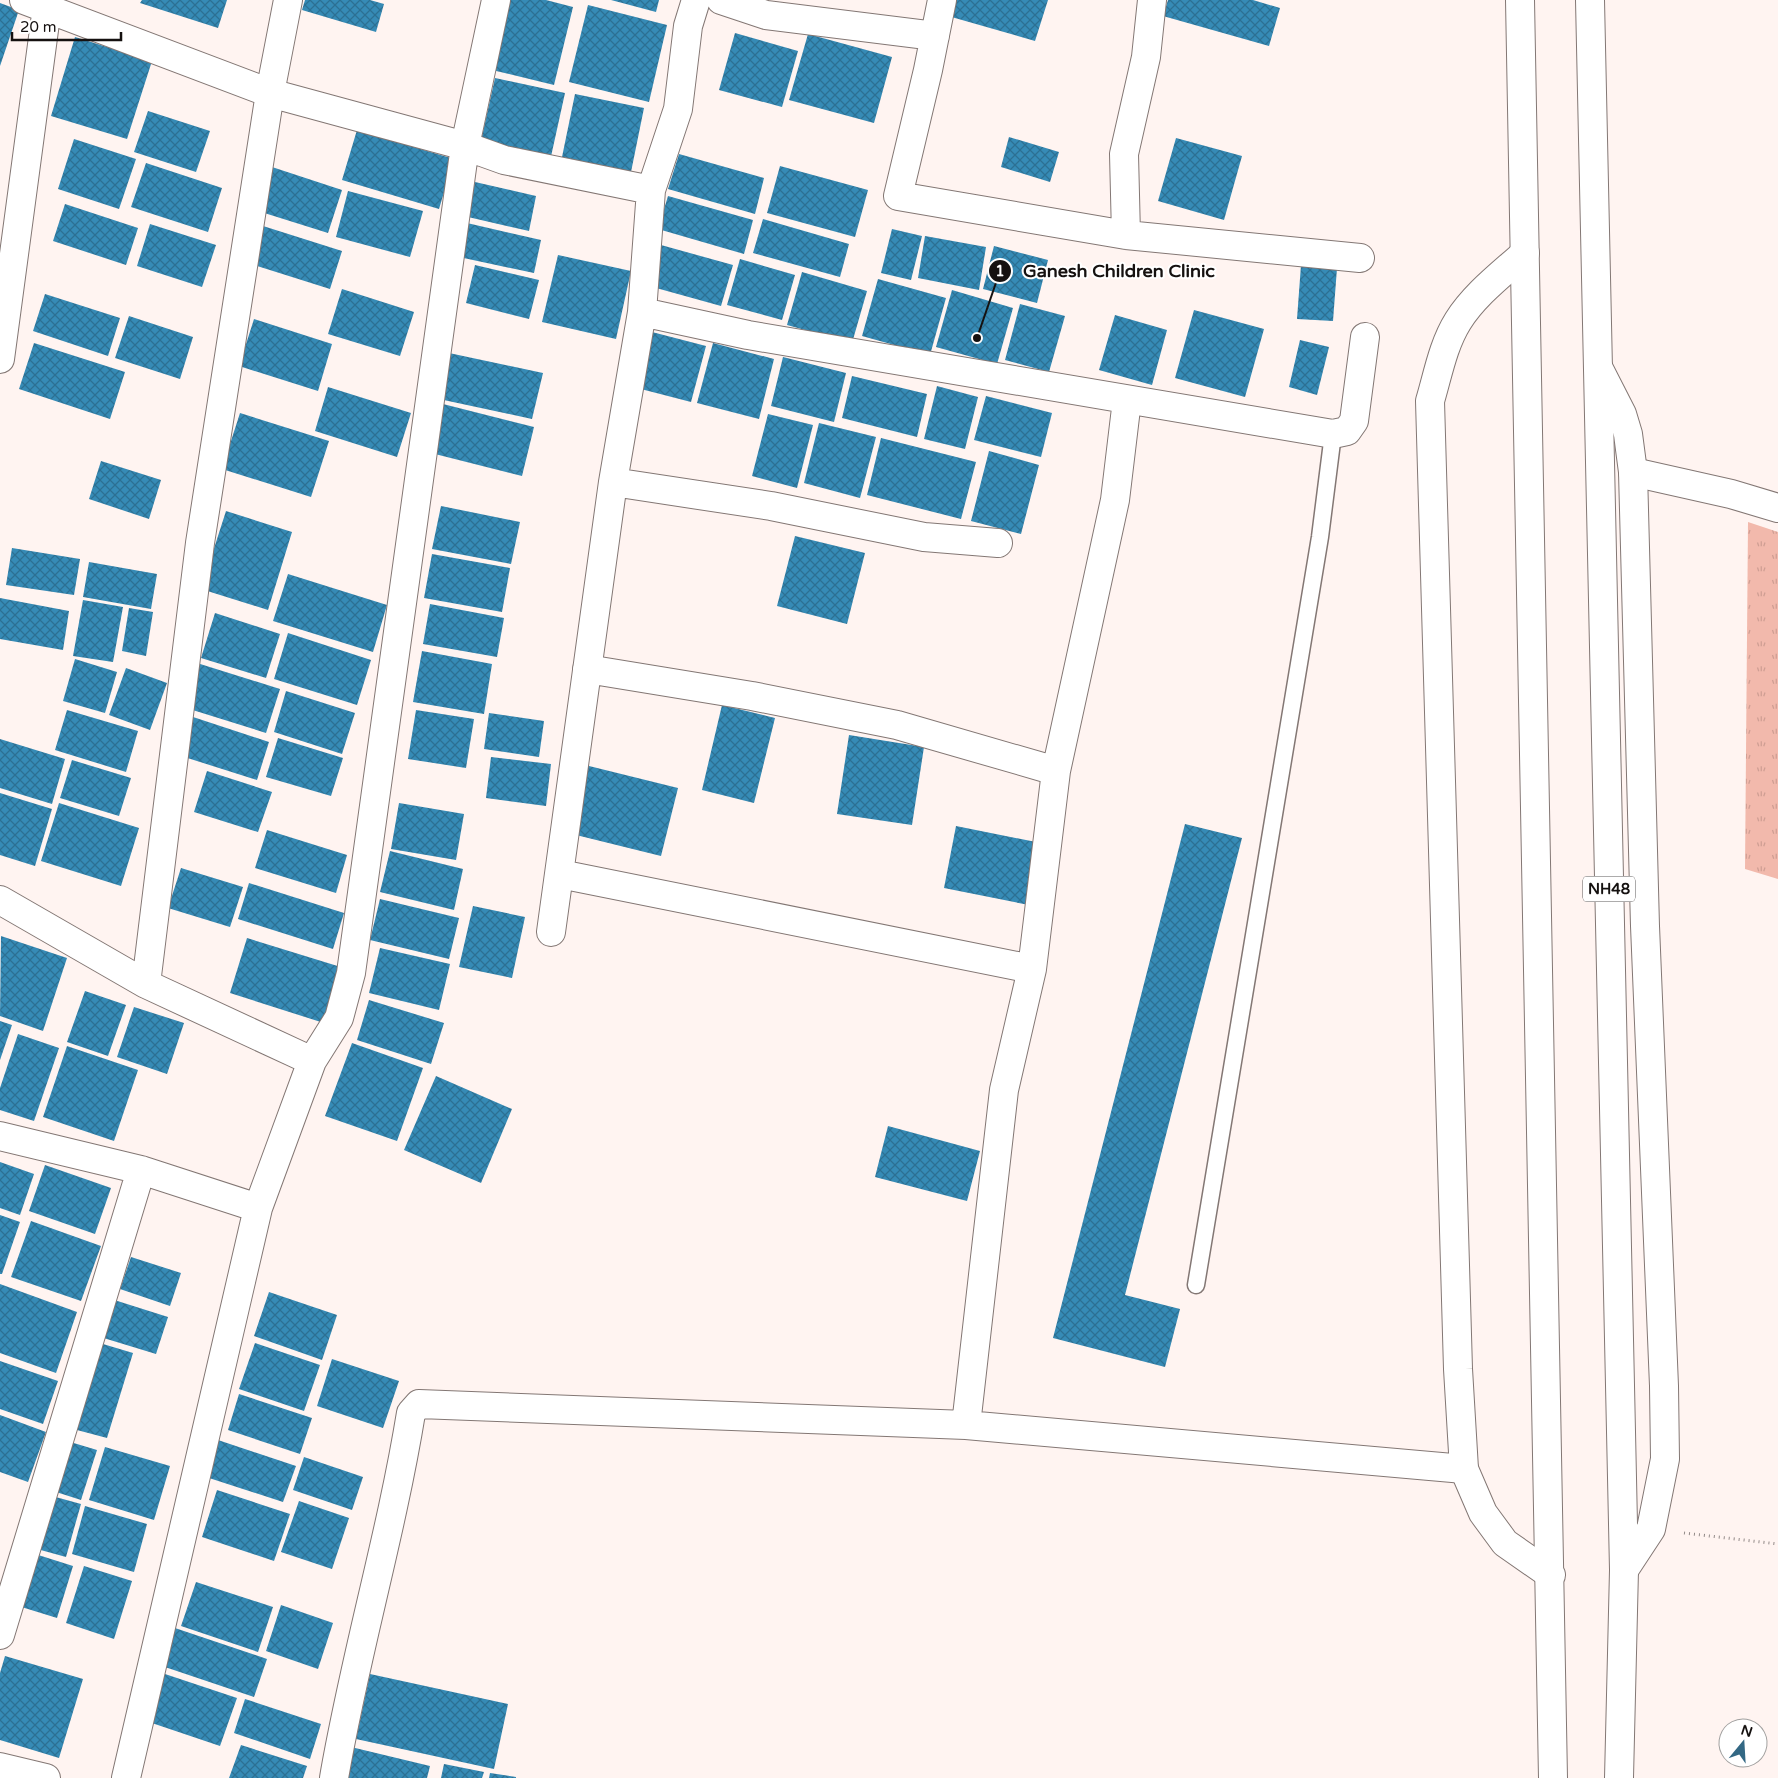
<svg xmlns="http://www.w3.org/2000/svg" width="1778" height="1778" viewBox="0 0 1778 1778" font-family="'Varela Round',sans-serif">
	<defs>
		<pattern id="grass-tufts" width="24" height="20" patternUnits="userSpaceOnUse" patternTransform="scale(1.25)"><rect width="24" height="20" fill="#f2b9ac"/><path d="M3 7l-1-3M5 7V3M7 7l1-3M15 17l-1-3M17 17v-4M19 17l1-3" fill="none" stroke="#cf9e93"/></pattern>
		<pattern id="building-cross-hatch" width="8" height="8" patternUnits="userSpaceOnUse" patternTransform="scale(1.25)"><rect width="8" height="8" fill="#368bb6"/><path d="M0 0l8 8M0 8l8-8" fill="none" stroke="#2c7093"/></pattern>
	</defs>
	<rect width="100%" height="100%" fill="#fff4f1"/>
	<!-- grass -->
	<path fill="url(#grass-tufts)" d="M1748 522 1778 532V879L1745 869Z"/>
	<!-- building -->
	<path fill="url(#building-cross-hatch)" d="M142 0H227L218 28 140 3Z
		M305 0H370L384 4 376 32 302 10Z
		M509 0H546L573 7 554 85 492 70Z
		M611 0H659L656 12Z
		M953 0H1048L1035 41 948 16Z
		M1168 0H1253L1280 8 1269 46 1163 16Z
		M0 3 19 10 0 66Z
		M588 5 667 25 649 102 569 82Z
		M735 33 798 51 782 107 719 90Z
		M808 34 892 57 874 123 789 100Z
		M75 37 152 61 127 139 51 116Z
		M495 78 565 93 550 161 480 145Z
		M575 94 644 108 631 172 562 157Z
		M148 111 210 131 196 172 134 152Z
		M357 130 454 159 439 209 342 180Z
		M1009 137 1059 152 1050 182 1001 167Z
		M1176 138 1242 156 1224 220 1158 201Z
		M74 139 136 159 119 209 58 189Z
		M679 154 764 178 755 214 668 189Z
		M146 163 222 188 208 232 131 207Z
		M780 166 868 190 855 237 767 213Z
		M272 167 342 190 328 233 258 211Z
		M475 182 536 196 529 231 468 217Z
		M348 191 423 211 410 257 336 237Z
		M668 196 753 220 744 254 658 229Z
		M65 204 138 228 126 265 53 241Z
		M763 219 849 244 840 277 753 253Z
		M467 223 541 240 534 273 459 257Z
		M150 224 216 245 202 287 137 266Z
		M263 226 342 251 330 289 251 264Z
		M892 229 922 236 911 280 881 273Z
		M925 236 986 247 979 290 918 278Z
		M661 245 733 265 721 306 649 286Z
		M994 246 1048 260 1037 303 983 289Z
		M558 255 631 271 616 339 542 322Z
		M740 259 795 275 782 320 727 305Z
		M475 265 539 280 529 319 466 303Z
		M1301 265 1337 268 1333 321 1297 319Z
		M802 272 867 291 852 343 787 325Z
		M878 279 946 298 930 355 862 336Z
		M342 289 414 312 400 356 328 334Z
		M952 290 1013 308 997 364 936 347Z
		M45 294 120 318 108 356 33 331Z
		M1020 304 1065 316 1049 372 1005 360Z
		M1194 310 1264 329 1245 397 1175 378Z
		M1115 315 1167 330 1152 385 1099 370Z
		M129 316 193 337 180 379 115 358Z
		M254 319 332 344 318 391 239 366Z
		M652 332 706 346 691 402 637 388Z
		M1300 340 1329 347 1317 395 1289 387Z
		M34 343 125 372 110 419 19 389Z
		M713 343 774 359 759 419 697 403Z
		M449 353 543 373 532 419 439 399Z
		M783 357 846 373 834 422 771 406Z
		M852 376 927 394 917 437 842 418Z
		M937 386 978 397 965 449 924 439Z
		M328 387 411 413 397 457 315 431Z
		M986 396 1052 413 1041 457 974 440Z
		M443 404 534 427 522 476 431 453Z
		M240 413 329 441 311 497 222 469Z
		M768 414 813 425 797 488 752 476Z
		M819 423 876 437 860 498 804 483Z
		M881 438 976 462 961 519 867 495Z
		M989 451 1039 465 1021 534 971 521Z
		M101 461 161 480 149 519 89 499Z
		M441 506 520 522 511 564 432 549Z
		M226 511 292 532 268 610 201 589Z
		M795 536 865 553 847 624 777 606Z
		M12 548 80 559 74 595 6 585Z
		M432 554 510 568 502 612 424 598Z
		M89 562 157 574 151 609 83 597Z
		M288 574 387 605 373 652 273 621Z
		M0 598 69 611 63 650 0 639Z
		M83 600 123 607 113 662 73 656Z
		M430 604 504 618 497 657 423 644Z
		M129 608 153 612 146 656 122 651Z
		M215 613 280 634 266 678 201 658Z
		M288 633 371 660 357 705 274 679Z
		M422 651 492 664 484 714 413 702Z
		M75 659 117 672 105 713 63 701Z
		M197 663 280 689 266 733 183 707Z
		M126 668 167 683 150 730 109 715Z
		M286 691 355 713 342 754 274 732Z
		M722 705 775 718 754 803 702 790Z
		M67 710 138 731 126 772 55 750Z
		M416 710 474 719 466 768 408 759Z
		M489 713 544 721 539 757 484 749Z
		M190 716 269 742 257 780 178 755Z
		M849 735 924 747 912 825 837 814Z
		M278 738 343 758 331 796 266 777Z
		M0 739 65 759 52 804 0 788Z
		M491 757 551 764 546 806 486 798Z
		M72 760 131 778 119 816 60 798Z
		M585 765 678 788 661 856 568 833Z
		M207 771 272 792 258 832 194 812Z
		M0 793 52 809 35 866 0 855Z
		M59 803 139 828 121 886 41 861Z
		M399 803 464 814 456 860 391 849Z
		M1185 824 1242 838 1125 1295 1180 1309 1165 1367 1053 1338Z
		M956 826 1041 843 1029 905 944 888Z
		M267 830 347 855 336 893 255 868Z
		M390 851 463 869 454 910 380 892Z
		M181 868 243 887 230 927 168 908Z
		M249 883 344 913 333 949 238 919Z
		M380 899 459 918 449 959 370 940Z
		M473 906 525 917 512 978 459 967Z
		M1 936 67 958 43 1031 0 1016Z
		M247 938 344 968 327 1024 230 993Z
		M380 948 450 964 439 1010 369 993Z
		M85 991 126 1005 108 1056 67 1042Z
		M369 1000 444 1023 431 1064 357 1040Z
		M134 1007 184 1023 167 1074 117 1057Z
		M0 1021 12 1025 0 1060Z
		M18 1034 59 1048 34 1121 0 1110V1088Z
		M352 1043 423 1068 397 1141 325 1116Z
		M67 1046 138 1070 114 1141 43 1117Z
		M436 1076 512 1109 481 1183 404 1150Z
		M888 1126 980 1151 967 1201 875 1177Z
		M0 1162 34 1174 20 1215 0 1208Z
		M45 1165 111 1188 95 1234 29 1211Z
		M0 1215 20 1222 2 1274H0Z
		M31 1221 101 1246 81 1301 11 1277Z
		M131 1257 181 1273 170 1306 120 1289Z
		M0 1284 77 1312 56 1373 0 1353Z
		M269 1292 337 1315 322 1360 254 1336Z
		M108 1298 168 1317 156 1354 97 1336Z
		M255 1343 320 1365 304 1411 239 1389Z
		M103 1344 133 1353 107 1438 77 1430Z
		M332 1359 399 1381 383 1428 317 1406Z
		M0 1361 58 1381 43 1424 0 1409Z
		M239 1394 312 1418 300 1454 228 1430Z
		M0 1415 46 1432 28 1482 0 1472Z
		M218 1440 296 1466 283 1502 206 1477Z
		M67 1441 97 1450 81 1500 53 1491Z
		M105 1447 170 1466 154 1520 89 1500Z
		M304 1457 363 1477 352 1510 293 1490Z
		M217 1490 290 1514 274 1561 202 1537Z
		M52 1496 81 1504 66 1557 37 1549Z
		M299 1501 349 1518 332 1569 281 1552Z
		M85 1506 147 1524 134 1572 72 1554Z
		M32 1553 73 1566 57 1618 15 1605Z
		M84 1566 132 1581 114 1639 66 1623Z
		M196 1582 273 1607 258 1652 181 1626Z
		M281 1605 333 1623 318 1669 266 1651Z
		M172 1627 267 1659 254 1697 159 1665Z
		M5 1656 83 1679 59 1758 0 1740V1673Z
		M159 1672 237 1698 220 1746 143 1720Z
		M370 1674 508 1704 494 1769 356 1739Z
		M245 1699 321 1724 310 1759 234 1733Z
		M241 1745 307 1766 303 1778H229Z
		M351 1747 430 1766 427 1778H343Z
		M444 1764 484 1772 482 1778H441Z
		M490 1773 516 1777V1778H489Z"/>
	<g fill="none" stroke-linecap="round" stroke-linejoin="round">
		<defs>
			<path id="service" d="M1196 1285 1320 537 1333 434"/>
			<path id="minor" d="M24 0 270 93 465 146 504 160 651 190
				M721 0 766 15 935 36
				M942 0 928 70 898 196 1126 235 1360 258
				M1126 235 1124 154 1146 57 1152 0
				M642 312 748 335 1333 434 1347 431 1354 421 1365 337
				M0 359 48 0
				M1633 472 1731 494 1778 508
				M613 482 771 506 924 537 998 543
				M587 669 752 696 897 725 1056 771
				M560 874 1032 969
				M0 900 146 984 312 1061
				M551 932 613 482 642 312 651 190 678 109 688 26 696 0
				M146 984 200 543 270 93 288 0
				M0 1136 141 1170 258 1208
				M966 1425 1004 1090 1032 969 1056 771 1115 500 1127 400
				M0 1635 141 1170
				M0 1767 46 1778
				M126 1778 258 1208 312 1061 339 1018 351 973 465 146 496 0
				M334 1778C355 1655 391 1536 411 1413L419 1404 966 1425 1464 1469"/>
			<path id="tertiary" d="M1525 253C1502 274 1475 294 1458 321 1443 345 1438 374 1430 401L1458 1369 1464 1469 1483 1513 1505 1543 1551 1575
				M1598 367 1622 414 1628 434 1633 472 1645 926 1664 1386 1665 1459 1651 1529 1624 1570"/>
			<path id="trunk" d="M1520 0 1553 1778
				M1590 0 1624 1570 1619 1778"/>
		</defs>
		<!-- service casing -->
		<use href="#service" stroke="#837774" stroke-width="19"/>
		<!-- minor casing -->
		<use href="#minor" stroke="#837774" stroke-width="30"/>
		<!-- tertiary casing -->
		<use href="#tertiary" stroke="#837774" stroke-width="30"/>
		<!-- trunk casing -->
		<use href="#trunk" stroke="#837774" stroke-width="30"/>
		<!-- path -->
		<path stroke="#928a88" stroke-width="3" stroke-dasharray="1 4" stroke-linecap="butt" d="M1684 1533 1778 1544"/>
		<!-- service -->
		<use href="#service" stroke="#fff" stroke-width="16"/>
		<!-- minor -->
		<use href="#minor" stroke="#fff" stroke-width="28"/>
		<!-- tertiary -->
		<use href="#tertiary" stroke="#fff" stroke-width="28"/>
		<!-- trunk -->
		<use href="#trunk" stroke="#fff" stroke-width="28"/>
	</g>
	<g text-anchor="middle" dominant-baseline="central" stroke-width="4" stroke-linejoin="round" paint-order="stroke">
		<!-- shield labels -->
		<rect fill="#fff" stroke="#5b5858" stroke-width="1" x="1583" y="876.5" width="52" height="25" rx="4"/>
		<g font-size="15" font-weight="bold" fill="#151110">
			<text x="1609" y="889">NH48</text>
		</g>
	</g>
	<!-- callouts -->
	<path fill="none" stroke="#151110" stroke-width="2" d="M977 338L1000 271"/>
	<g fill="#151110" stroke="#fff" stroke-width="2">
		<circle cx="977" cy="338" r="5"/>
		<circle cx="1000" cy="271" r="12"/>
	</g>
	<g font-size="15" text-anchor="middle" font-weight="bold" fill="#fff">
		<text x="1000" y="276">1</text>
	</g>
	<g font-size="18" text-anchor="middle" font-weight="bold" fill="#151110" stroke="#fff" stroke-width="4" stroke-linejoin="round" paint-order="stroke">
		<text x="1119" y="277">Ganesh Children Clinic</text>
	</g>
	<!-- north arrow -->
	<g transform="translate(1743 1743) rotate(18)"><circle r="24" fill="#ffffff" stroke="#a1a09f"/>
	<path d="M0-4L9 19L0 12L-9 19Z" fill="#336884"/>
	<text y="-8" font-size="14" font-weight="bold" text-anchor="middle" fill="#151110">N</text>
	</g>
	<!-- scale -->
	<path d="M12 32v8h109v-8" fill="none" stroke="#151110" stroke-width="2.5"/>
	<text x="20" y="32" font-size="15" fill="#151110" stroke="#ffffff" stroke-width="4" paint-order="stroke">20 m</text>
</svg>
